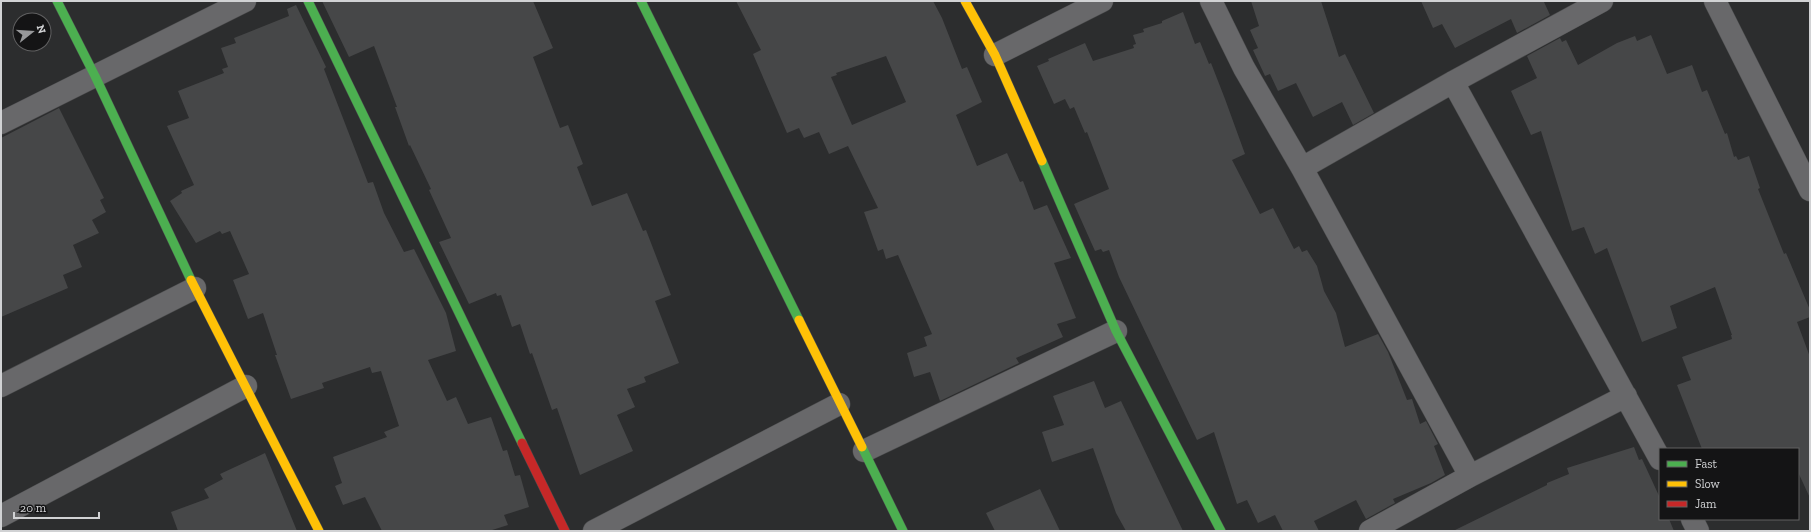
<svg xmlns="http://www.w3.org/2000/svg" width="1811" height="532" viewBox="0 0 1811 532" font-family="'Zilla Slab',serif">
	<rect width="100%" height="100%" fill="#2c2d2e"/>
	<!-- building -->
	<path fill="#464748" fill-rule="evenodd" d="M322 1H533L553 48 533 57 560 128 568 125 583 164 577 167 592 206 627 193 643 231 646 230 671 295 655 301 679 363 644 377 646 382 627 389 635 407 617 415 633 451 580 475 557 408 552 410 532 353 530 354 520 324 512 327 501 295 497 296 496 293 469 304 439 242 451 238 429 190 431 189 410 145 409 146 395 107H397L374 46 349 57Z
		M736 1H933L942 18 962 69 967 67 982 102 956 115 977 166 1007 153 1020 182 1023 181 1034 210 1047 205 1071 258 1054 263 1076 318 1057 324 1063 337 1016 358 1019 363 940 401 930 372 914 377 907 353 927 346 924 337 932 334 898 255 886 259 883 249 878 251 864 212 878 208 848 146 829 154 819 132 804 138 799 128 787 133 753 54 761 50ZM886 56 906 102 852 125 831 77 837 75 836 73Z
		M1251 1H1321L1339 57 1345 54 1374 113 1353 125 1342 102 1313 117 1296 83 1278 91 1270 74 1265 76 1253 50 1258 48 1250 30 1259 26Z
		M1421 1H1545L1544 2 1550 15 1517 33 1511 19 1455 48 1442 24 1433 28Z
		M296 5 326 67 324 69 368 183 373 182 384 213 404 252 414 249 446 313 456 351 428 360 447 401 456 397 468 424 491 417 503 451 507 450 515 476 520 475 529 507 504 515 508 525 489 531H382L365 497 343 505 335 486 342 483 333 457 387 437 384 432 399 426 381 371 372 373 370 367 322 383 324 388 291 399 275 355H277L263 313 248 319 233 280 249 274 230 231 222 234 220 231 196 243 170 201 182 193 181 191 194 185 167 126 189 118 178 91 224 73 222 69 228 67 221 48 236 43 234 38 289 16 287 9Z
		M1183 12 1195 44 1200 42 1209 64 1211 63 1225 99 1245 154 1232 160 1260 214 1273 208 1294 249 1299 246 1302 252 1307 250 1317 266 1324 291 1336 313 1345 347 1378 334 1388 352 1407 400 1412 399 1420 424 1426 421 1438 444 1434 446 1445 475 1431 483 1393 499 1395 503 1366 519 1356 500 1314 521 1319 531H1283L1275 515 1258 523 1247 500 1237 504 1214 432 1197 440 1119 277 1109 250 1103 252 1101 249 1095 251 1074 204 1109 189 1087 132 1085 133 1074 107 1070 109 1065 99 1054 104 1037 66 1049 61 1048 59 1085 43 1093 61 1134 48 1133 45 1136 44 1133 35 1144 32 1143 29 1162 23V21Z
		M1651 35 1667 74 1692 65 1702 92 1707 90 1725 134 1727 133 1734 157 1736 156 1738 160 1749 156 1760 188 1758 189 1784 254 1786 253 1810 310V317L1797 322 1810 357V498L1798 472V449H1702L1677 385 1691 380 1682 357 1732 339 1731 335H1732L1715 287 1670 306 1677 328 1642 342 1607 248 1595 254 1584 227 1572 231 1541 131 1531 135 1511 91 1537 78 1527 56 1560 38 1562 42 1566 40 1578 65 1617 43 1635 36 1637 41Z
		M59 108 104 198 100 200 106 212 92 220 99 233 73 245 82 267 63 275 68 288 1 317V138Z
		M1094 381 1105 408 1121 401 1183 531H1126L1116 513 1093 448 1052 462 1042 432 1064 425 1053 396Z
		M1634 447 1639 460 1642 459 1660 498V519H1669L1674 531H1453L1547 485V483L1569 474 1567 468Z
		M265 453 297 531H178L171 512 209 498 204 489 223 479 220 474Z
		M1040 489 1060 531H995L986 513Z"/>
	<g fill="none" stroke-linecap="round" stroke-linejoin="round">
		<defs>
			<path id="street" d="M1211 1 1244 68 1302 168 1470 476
				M1715 1 1810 190
				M995 55 1102 1
				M1453 82 1660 459
				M1 123 245 1
				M1302 168 1453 82 1602 1
				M1 386 195 288
				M864 451 1116 331
				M1 516 246 386
				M1692 519 1698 531
				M594 531 839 404
				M1370 531 1470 476 1626 396"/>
			<path id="fast" d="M57 1 95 76 191 280
				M308 1 522 443
				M641 1 799 320
				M1042 161 1116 331 1221 531
				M862 447 903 531"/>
			<path id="slow" d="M965 1 995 55 1042 161
				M191 280 319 531
				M799 320 862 447"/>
			<path id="jam" d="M522 443 565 531"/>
		</defs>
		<!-- street casing -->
		<use href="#street" stroke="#4a4b4c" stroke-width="23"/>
		<!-- fast casing -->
		<use href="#fast" stroke="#4a4b4c" stroke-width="10"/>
		<!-- slow casing -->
		<use href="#slow" stroke="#4a4b4c" stroke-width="10"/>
		<!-- jam casing -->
		<use href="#jam" stroke="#4a4b4c" stroke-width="10"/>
		<!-- street -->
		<use href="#street" stroke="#68686a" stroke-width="22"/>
		<!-- fast -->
		<use href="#fast" stroke="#4caf50" stroke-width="9"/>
		<!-- slow -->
		<use href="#slow" stroke="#ffc107" stroke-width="9"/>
		<!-- jam -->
		<use href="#jam" stroke="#c62828" stroke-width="9"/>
	</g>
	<!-- border -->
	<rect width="1811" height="532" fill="none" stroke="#d1d2d4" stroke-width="4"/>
	<!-- legend -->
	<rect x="1659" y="448" width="140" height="72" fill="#141415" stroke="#606061"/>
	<rect x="1667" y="461" width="20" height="6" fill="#4caf50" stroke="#606061"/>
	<text x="1695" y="468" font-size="12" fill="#d1d2d4">Fast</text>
	<rect x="1667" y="481" width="20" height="6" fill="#ffc107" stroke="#606061"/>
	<text x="1695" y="488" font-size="12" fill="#d1d2d4">Slow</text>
	<rect x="1667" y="501" width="20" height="6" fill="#c62828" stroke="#606061"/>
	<text x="1695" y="508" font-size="12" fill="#d1d2d4">Jam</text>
	<!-- north arrow -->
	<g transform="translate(32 32) rotate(73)"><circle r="19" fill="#141415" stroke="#606061"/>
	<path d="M0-3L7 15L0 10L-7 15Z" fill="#97989a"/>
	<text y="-6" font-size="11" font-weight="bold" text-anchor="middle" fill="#d1d2d4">N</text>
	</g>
	<!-- scale -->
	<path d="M14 512v6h85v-6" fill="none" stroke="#d1d2d4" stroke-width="2"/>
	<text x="20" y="512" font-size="12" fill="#d1d2d4" stroke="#141415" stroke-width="3" paint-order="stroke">20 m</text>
</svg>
